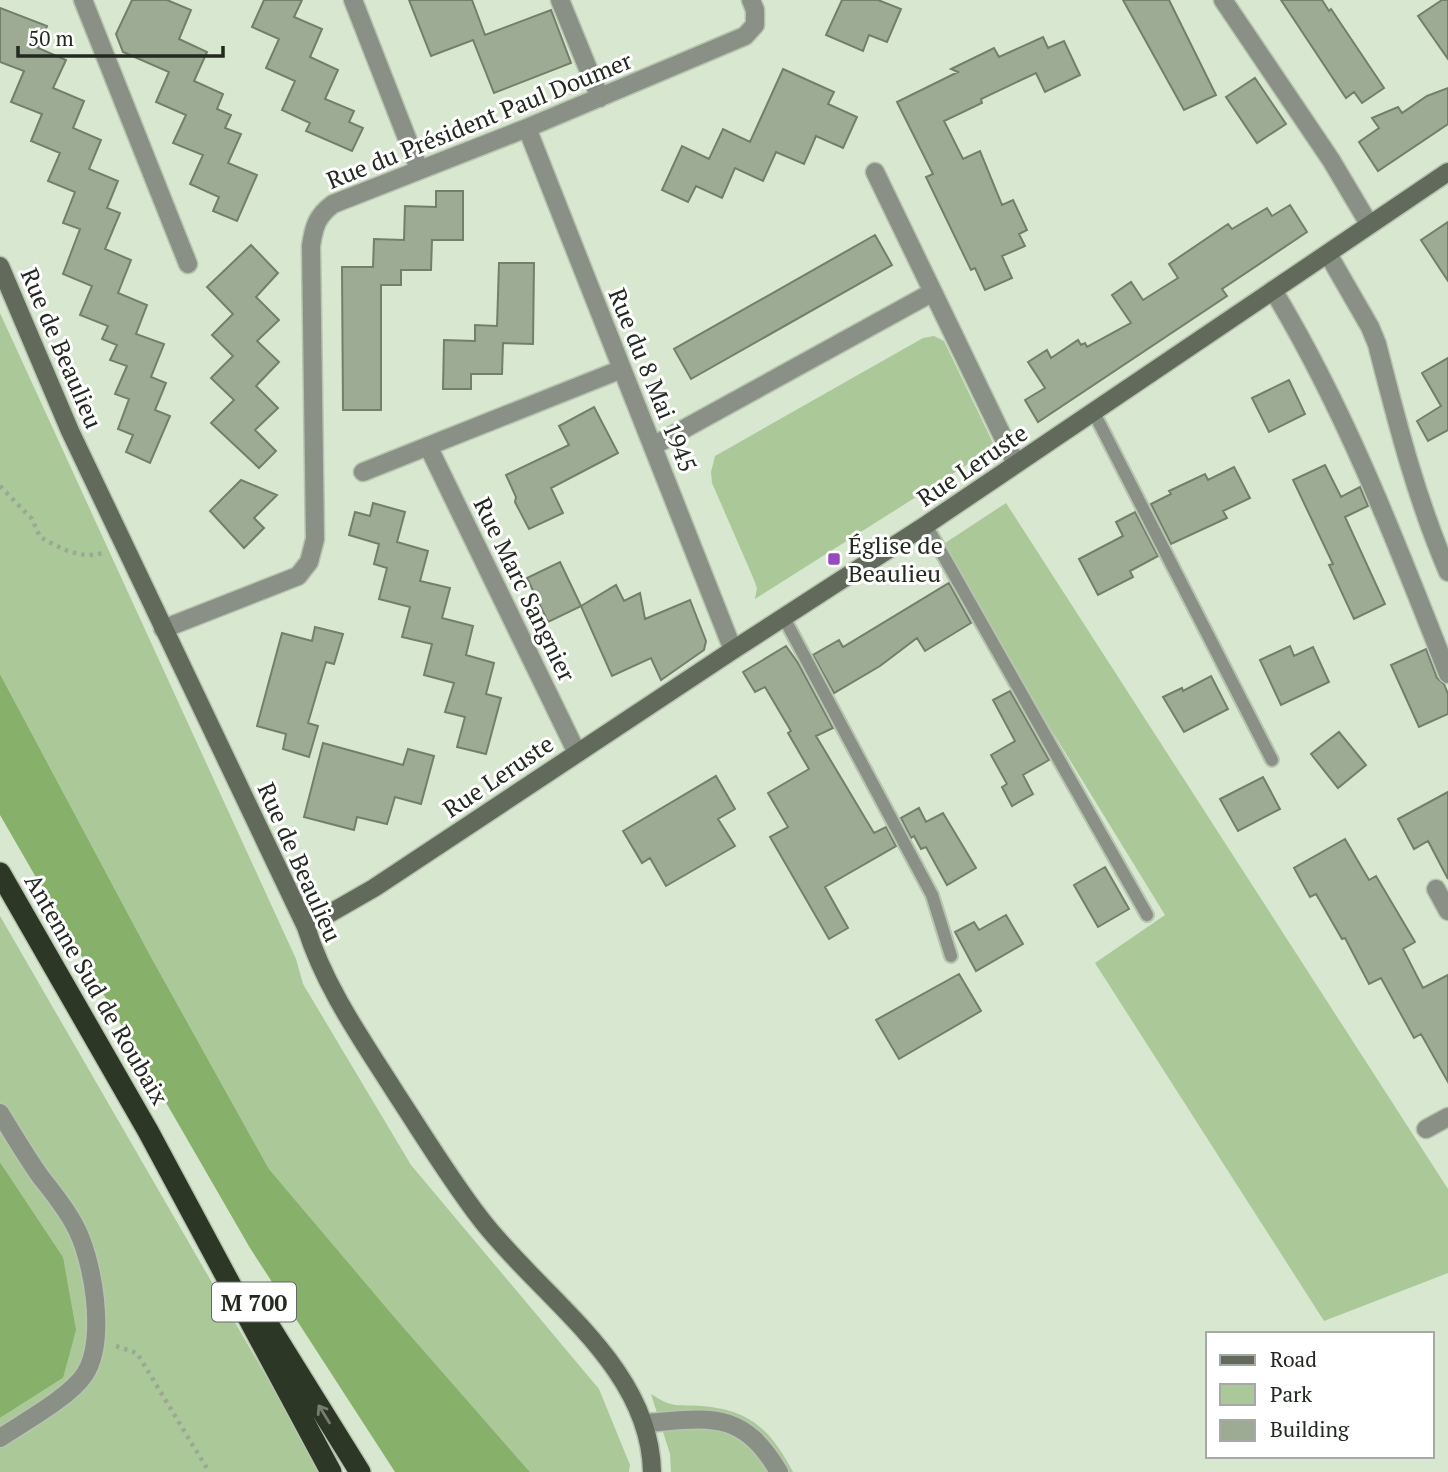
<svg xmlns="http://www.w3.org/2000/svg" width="1448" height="1472" viewBox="0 0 1448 1472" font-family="'PT Serif',serif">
	<rect width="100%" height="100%" fill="#d8e7cf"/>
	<!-- green -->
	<path fill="#abc998" d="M0 313 296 959 303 984 411 1165 599 1389 630 1465 629 1472H530L396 1319 269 1169 151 957 0 674Z
		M934 336 944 341 995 447 755 599 757 588 752 575 712 483 711 472 715 456 923 338Z
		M1006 503 1448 1189V1273L1324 1321 1095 963 1165 915 939 547Z
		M0 916 318 1466 321 1472H0V1418L63 1378V1257L0 1162Z
		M651 1394C674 1409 676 1404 702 1406 750 1410 771 1430 793 1472H671L670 1454Z"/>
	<!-- forest -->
	<path fill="#87b16a" d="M0 674 151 957 269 1169 396 1319 530 1472H395L250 1248 0 815Z
		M0 1162 63 1257 76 1330 63 1378 0 1418Z"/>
	<!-- building -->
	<path fill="#9dab95" stroke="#727f6a" stroke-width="2" d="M132 0H167L191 10 179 39 207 52 194 81 223 94 217 109 231 115 225 128 241 134 228 163 257 175 237 221 213 211 219 197 190 184 203 155 173 143 186 115 156 102 169 72 123 52 116 34Z
		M264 0H302L294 17 322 29 310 57 338 70 325 99 354 111 349 122 363 128 352 151 306 131 310 123 282 110 295 81 266 68 279 39 252 27Z
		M409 0H472L485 35 551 10 571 63 494 93 473 40 431 56Z
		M842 0H878L901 9 887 42 869 35 863 51 826 35Z
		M1123 0H1169L1216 95 1184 110Z
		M1281 0H1322L1329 11 1331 9 1384 88 1362 103 1354 92 1346 98Z
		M1442 0H1448V59L1418 16Z
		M0 8 47 26 38 48 66 60 53 88 84 101 73 128 101 140 89 169 118 181 107 208 120 213 105 249 131 260 118 293 147 305 136 334 164 344 151 377 166 383 155 410 170 416 150 463 126 452 133 435 118 429 129 399 115 394 127 366 110 360 117 345 102 339 108 326 80 315 92 286 63 274 80 229 63 223 75 192 48 181 60 153 31 141 42 114 11 102 24 71 0 62Z
		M1043 37 1048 48 1064 41 1080 75 1045 92 1036 73 981 99 982 103 944 121 963 159 980 151 1002 205 1013 200 1027 230 1019 234 1025 246 1002 256 1012 278 985 290 975 268 971 270 926 177 933 174 897 102 958 72 951 69 994 48 999 57Z
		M783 69 834 92 828 104 857 117 843 148 816 136 804 164 776 152 763 181 735 168 722 198 696 186 688 202 662 190 682 146 709 159 723 129 750 142Z
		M1255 78 1286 124 1257 143 1226 97Z
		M1448 88V124L1378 171 1359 142 1379 128 1372 118 1398 107 1402 113 1427 96Z
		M436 191H463V240H432L431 270H401V285H381V410H343L342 267H373L374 239 404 240 405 206 436 207Z
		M1290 205 1307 232 1222 289 1227 296 1038 422 1025 400 1045 388 1028 362 1047 350 1051 358 1078 340 1081 345 1085 343 1087 347 1131 323 1112 295 1131 282 1143 300 1178 278 1169 264 1228 224 1232 229 1267 208 1272 216Z
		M1448 222V281L1421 240Z
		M875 235 892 265 691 379 674 349Z
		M251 245 278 273 256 297 279 320 257 341 279 362 256 386 278 408 255 430 276 451 259 468 211 423 234 400 211 378 233 356 212 335 233 314 207 287Z
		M499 263H534L533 344 503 343 502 374H471V389H443L444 340 475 341V325L497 326Z
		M1448 358V430L1428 441 1417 421 1441 406 1422 373Z
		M1289 380 1305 414 1269 432 1252 398Z
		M594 407 618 453 551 488 563 513 529 529 515 502 516 497 506 475 569 445 559 426Z
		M1325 465 1341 497 1360 487 1368 506 1345 517 1385 604 1354 619 1329 565 1333 564 1293 480Z
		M1234 467 1250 498 1223 511 1227 518 1171 544 1151 504 1171 494 1169 491 1205 474 1208 480Z
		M241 480 277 495 254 518 264 528 244 548 210 511Z
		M373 503 405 512 397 542 428 551 420 581 450 588 442 618 473 626 466 655 494 663 486 694 501 698 486 754 457 747 465 717 445 712 454 683 424 675 432 644 402 637 410 607 379 599 387 568 374 564 379 544 349 535 355 512 370 516Z
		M1135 512 1158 556 1130 571 1133 577 1098 595 1079 559 1123 536 1116 522Z
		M560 562 581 606 616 585 624 601 640 593 645 619 690 600 706 641 704 650 661 680 651 658 612 676 581 606 548 622 527 578Z
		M949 583 971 623 925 651 917 638 880 666 834 693 813 655 839 640 843 647Z
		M315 627 343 634 334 664 326 662 308 723 318 726 309 757 283 749 286 734 257 726 282 633 312 641Z
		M786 646 798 663 833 728 816 736 874 833 886 827 896 846 825 887 848 928 829 939 770 837 788 827 768 793 809 769 788 733 791 731 765 687 755 692 743 672Z
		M1290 646 1294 656 1313 647 1329 682 1281 705 1260 660Z
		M1426 649 1437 678 1444 684 1448 694V714L1419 727 1391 665Z
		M1211 676 1228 709 1184 732 1163 697 1182 688 1183 691Z
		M1010 691 1049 760 1023 775 1033 794 1012 806 1002 787 1007 784 991 755 1015 741 993 700Z
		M1339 732 1366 765 1338 788 1311 754Z
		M323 743 403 765 408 749 434 756 421 804 395 797 387 824 357 817 354 830 304 817Z
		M716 776 735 809 718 819 735 846 666 886 650 858 642 863 623 831Z
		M1263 777 1280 809 1238 831 1220 799Z
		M1448 792V879L1428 841 1414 849 1398 819Z
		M919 808 926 822 943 813 976 868 947 885 926 847 921 849 914 836 911 838 901 818Z
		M1345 839 1369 880 1376 876 1415 942 1403 949 1423 988 1448 975V1082L1421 1034 1414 1038 1381 978 1369 984 1345 938 1342 939 1316 894 1310 897 1294 868Z
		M1105 867 1129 909 1098 927 1074 885Z
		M1006 915 1023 944 976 971 955 932 974 922 979 930Z
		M959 974 981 1011 899 1059 876 1020Z"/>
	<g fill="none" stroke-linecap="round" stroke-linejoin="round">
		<defs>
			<path id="lane" d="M1094 413 1272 760
				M926 525 1147 915
				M784 618 932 895 951 956"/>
			<path id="street" d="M83 0 188 264
				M353 0 419 169
				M560 0 600 98
				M1223 0 1331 160 1369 224
				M527 128 733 650
				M875 172 1016 464
				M1328 254 1370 327 1377 344C1397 422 1416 498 1448 572
				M1273 290C1346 411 1397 544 1448 674
				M428 446 577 753
				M653 446 933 292
				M363 472 622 369
				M163 629 298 576 309 562 315 539 311 246C314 226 317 216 333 204L527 128 745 36 755 25V10L751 0
				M1436 889 1448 911
				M0 1113C13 1134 26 1156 40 1176 52 1191 65 1207 74 1224 93 1257 107 1340 85 1374 70 1397 24 1422 0 1438
				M1426 1129 1448 1117
				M645 1423C710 1418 742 1409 779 1472"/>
			<path id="secondary" d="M0 266 70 431 306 927C325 988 363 1041 397 1095 424 1136 450 1179 480 1218 540 1297 650 1365 652 1472
				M306 927 374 888 733 650 926 525 1448 172"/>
			<path id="highway" d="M0 873 148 1131 331 1472
				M263 1316 360 1472"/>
		</defs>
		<!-- lane casing -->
		<use href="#lane" stroke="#b7c5b0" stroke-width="16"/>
		<!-- street casing -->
		<use href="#street" stroke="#b7c5b0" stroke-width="21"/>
		<!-- secondary casing -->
		<use href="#secondary" stroke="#b7c5b0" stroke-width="21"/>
		<!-- highway casing -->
		<use href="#highway" stroke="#b7c5b0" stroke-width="24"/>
		<!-- path -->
		<path stroke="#9ca895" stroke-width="4.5" stroke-dasharray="3.5 5" stroke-linecap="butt" d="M0 486 32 519 40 537C60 548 82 561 105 552
			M116 1346 137 1353 209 1472"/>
		<!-- lane -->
		<use href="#lane" stroke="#8a9086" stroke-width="12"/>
		<!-- street -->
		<use href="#street" stroke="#8a9086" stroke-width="18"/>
		<!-- secondary -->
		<use href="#secondary" stroke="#616a5b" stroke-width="18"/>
		<!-- highway -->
		<use href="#highway" stroke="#2c3725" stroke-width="21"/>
	</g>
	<!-- one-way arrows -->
	<defs><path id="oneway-shaft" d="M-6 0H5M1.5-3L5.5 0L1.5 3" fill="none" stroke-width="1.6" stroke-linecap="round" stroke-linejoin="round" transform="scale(1.75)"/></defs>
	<use stroke="#767d71" href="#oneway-shaft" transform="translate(324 1414) rotate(-122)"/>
	<!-- markers -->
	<rect fill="#964abb" stroke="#fff" stroke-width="2.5" x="827" y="552" width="14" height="14" rx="3.5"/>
	<g text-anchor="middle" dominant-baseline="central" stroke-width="6" stroke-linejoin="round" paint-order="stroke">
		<!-- shield labels -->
		<rect fill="#fff" stroke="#656963" stroke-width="2" x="212" y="1282.5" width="84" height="39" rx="5"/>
		<g font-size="23" font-weight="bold" fill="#232920">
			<text x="254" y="1302">M 700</text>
		</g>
		<!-- street labels -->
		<g font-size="24" fill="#232920" stroke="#fff">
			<text transform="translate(479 120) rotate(-22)">Rue du Président Paul Doumer</text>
			<text transform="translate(62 348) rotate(67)">Rue de Beaulieu</text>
			<text transform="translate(653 380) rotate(68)">Rue du 8 Mai 1945</text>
			<text transform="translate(972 465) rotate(-34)">Rue Leruste</text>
			<text transform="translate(525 589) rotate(64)">Rue Marc Sangnier</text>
			<text transform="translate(498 776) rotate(-34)">Rue Leruste</text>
			<text transform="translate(300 862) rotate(66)">Rue de Beaulieu</text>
			<text transform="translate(97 989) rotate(60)">Antenne Sud de Roubaix</text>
		</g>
		<!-- poi labels -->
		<g font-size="24" fill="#232920" stroke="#fff" text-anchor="start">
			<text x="848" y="545">Église de<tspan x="848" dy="28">Beaulieu</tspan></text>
		</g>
	</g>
	<!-- legend -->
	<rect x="1206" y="1332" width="228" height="126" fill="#ffffff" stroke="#a7a9a6" stroke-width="2"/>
	<rect x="1220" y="1355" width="35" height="10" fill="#616a5b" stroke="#a7a9a6" stroke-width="2"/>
	<text x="1270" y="1367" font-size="21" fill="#232920">Road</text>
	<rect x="1220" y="1384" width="35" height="21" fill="#abc998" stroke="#a7a9a6" stroke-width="2"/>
	<text x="1270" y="1402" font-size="21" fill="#232920">Park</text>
	<rect x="1220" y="1420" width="35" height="21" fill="#9dab95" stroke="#a7a9a6" stroke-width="2"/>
	<text x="1270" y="1437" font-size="21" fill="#232920">Building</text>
	<!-- scale -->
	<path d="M18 46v10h205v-10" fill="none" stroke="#232920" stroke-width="3.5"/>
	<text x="28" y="46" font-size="21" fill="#232920" stroke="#ffffff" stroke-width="5" paint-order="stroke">50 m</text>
</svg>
